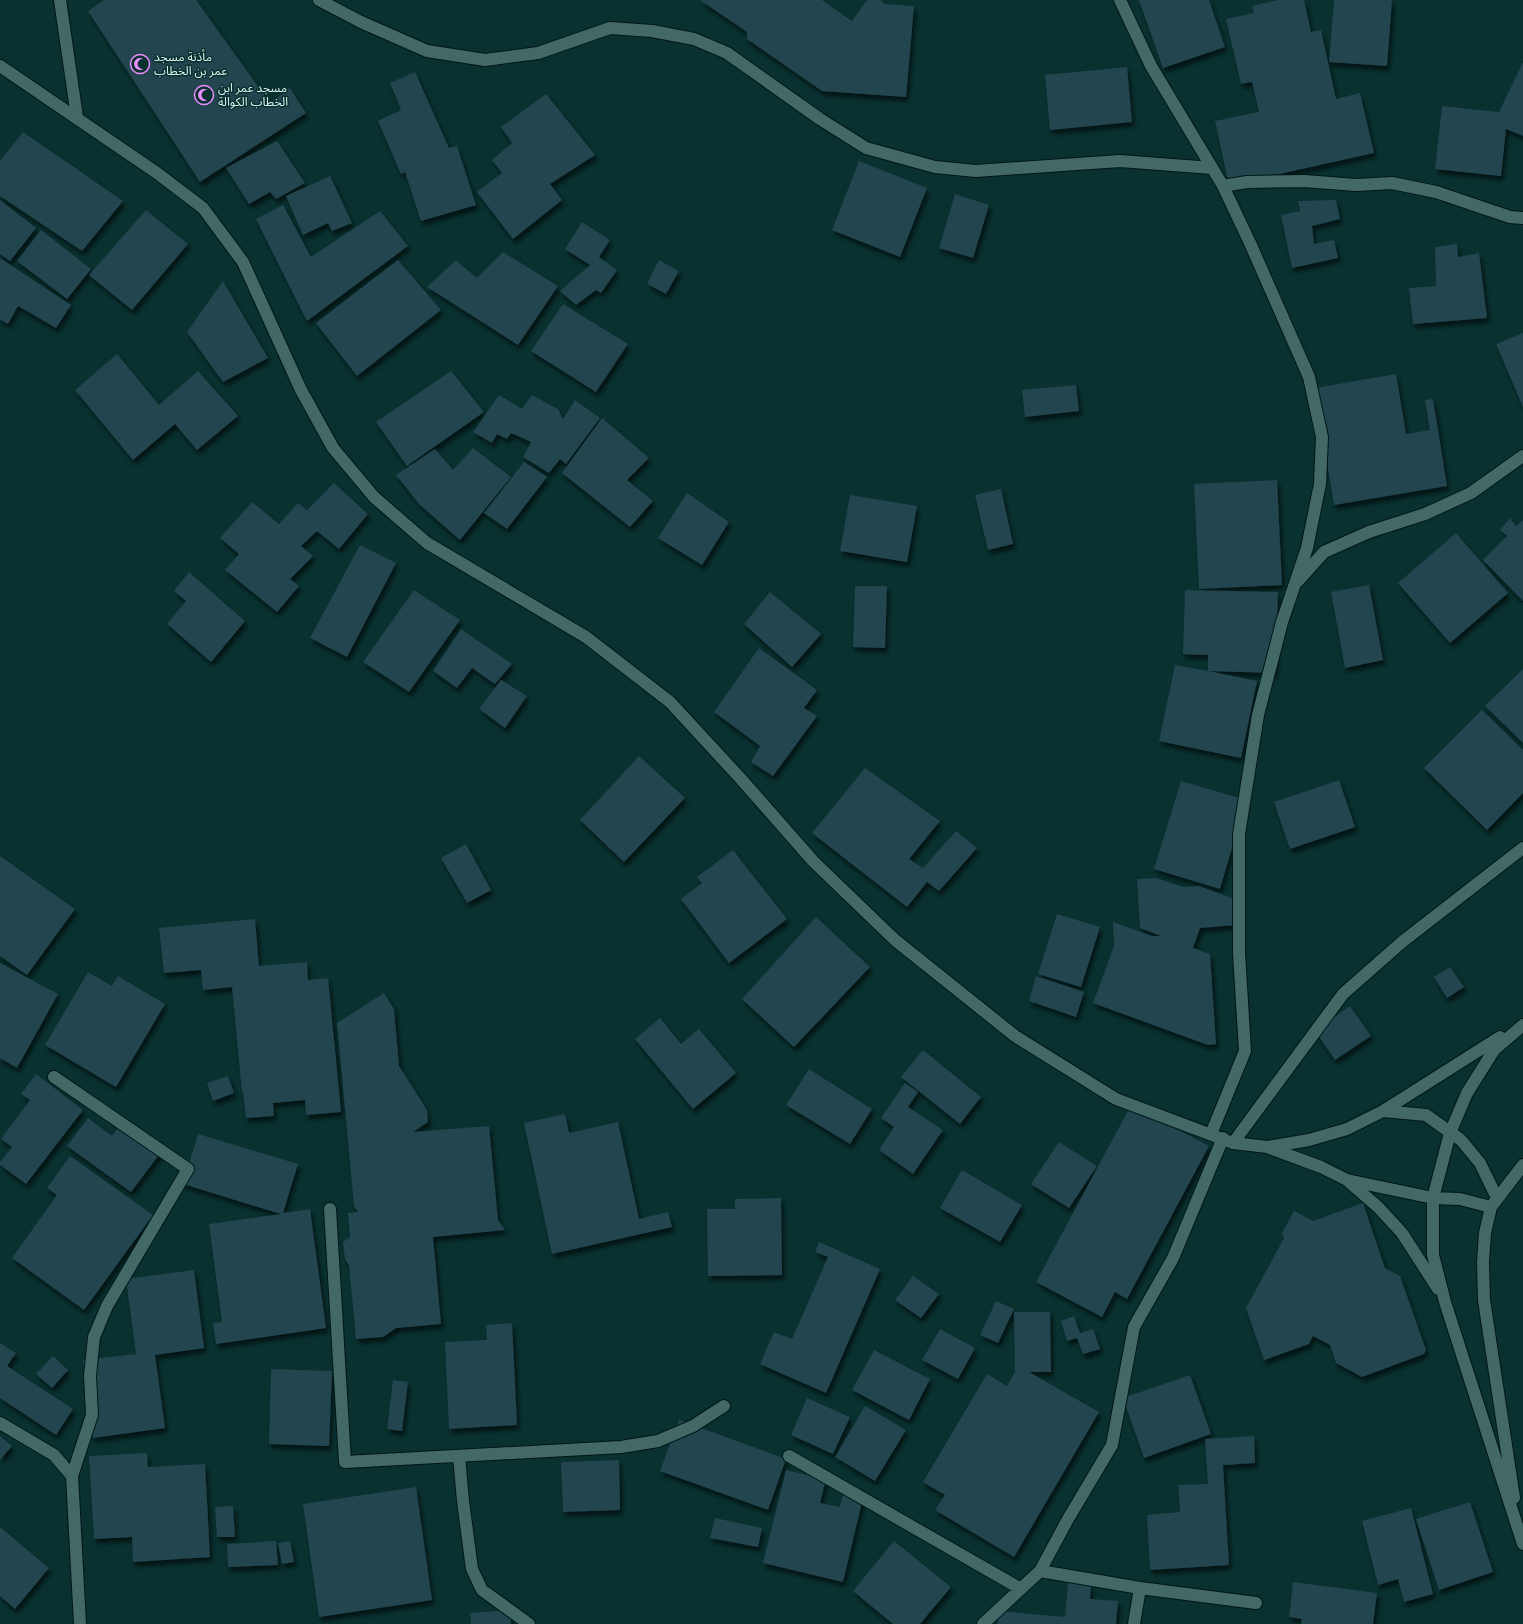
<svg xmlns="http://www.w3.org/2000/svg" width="1523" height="1624" viewBox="0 0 1523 1624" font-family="Roboto,'Noto Sans Arabic',sans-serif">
	<defs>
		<filter id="shadow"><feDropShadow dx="2.5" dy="4.5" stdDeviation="2" flood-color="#0009"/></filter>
	</defs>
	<rect width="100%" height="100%" fill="#08312f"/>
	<!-- building -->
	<path fill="#22454f" filter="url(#shadow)" d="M104 0H196L270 103 290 88 306 113 200 182 88 11Z
		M700 0H822L852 21 867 0H880L885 4 914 6 906 97 822 91 747 39V32Z
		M1139 0H1209L1225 47 1163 68Z
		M1278 0H1304L1311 32 1321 30 1336 99 1360 93 1374 153 1229 185 1215 121 1259 112 1252 82 1241 84 1226 19 1254 13 1252 6Z
		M1334 0H1392L1387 66 1329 62Z
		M1523 62V136L1506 129 1501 176 1435 169 1442 106 1499 112Z
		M1127 67 1132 122 1050 130 1045 75Z
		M415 72 449 148 457 146 476 205 421 221 405 172 401 174 378 121 401 110 390 83Z
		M546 94 595 155 550 184 562 200 513 239 477 192 502 173 492 160 512 143 501 127Z
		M23 132 123 201 82 251 0 196V161Z
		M277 141 305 183 276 199 270 192 249 204 226 168Z
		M859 161 927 188 900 257 832 230Z
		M330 176 352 223 332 231 328 223 303 235 286 196Z
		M955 194 989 205 973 258 939 248Z
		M0 200 36 228 10 261 0 254Z
		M1336 200 1340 219 1312 226 1314 244 1334 240 1338 258 1292 268 1281 215 1300 211 1298 201Z
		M283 205 311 257 380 211 408 246 307 321 256 219Z
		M146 210 188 244 132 310 89 275Z
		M582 222 610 240 599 257 617 270 601 293 596 290 576 305 560 291 590 265 565 249Z
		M41 230 91 269 67 299 17 261Z
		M1457 244 1458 257 1479 253 1487 318 1413 324 1409 288 1436 286 1435 247Z
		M503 252 558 286 518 345 427 287 456 260 477 278Z
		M0 258 71 305 56 328 18 306 8 324 0 319Z
		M398 260 441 310 357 376 316 323Z
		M659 260 679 271 666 294 647 284Z
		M223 281 268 358 223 382 187 332Z
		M563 304 628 344 596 392 531 351Z
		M1523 333V407L1496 344Z
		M117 354 159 405 198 371 238 416 197 450 175 424 133 460 75 390Z
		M451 371 484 412 407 466 376 422Z
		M1396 374 1406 434 1430 430 1425 400 1433 399 1447 486 1334 505 1315 388Z
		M1076 385 1079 411 1025 417 1022 390Z
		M499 395 522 409 532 395 558 409 563 419 575 400 600 418 566 464 560 459 549 473 523 457 531 442 511 433 507 439 497 434 492 443 473 432Z
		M602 418 649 458 627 480 653 501 630 527 562 473Z
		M473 448 511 477 460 540 419 504 396 475 435 449 453 470Z
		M524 462 547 477 507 529 484 513Z
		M1277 480 1282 585 1199 589 1194 484Z
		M334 483 368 514 339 549 317 531 301 546 313 556 290 579 299 586 277 612 225 570 239 554 220 538 252 502 279 524 298 503 307 510Z
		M1001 489 1013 544 988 550 975 495Z
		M687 493 729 522 702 565 658 538Z
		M850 495 917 506 907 562 840 551Z
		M1510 518 1516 526 1523 520V601L1483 560 1507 536 1500 530Z
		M1456 533 1508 593 1450 643 1398 583Z
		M360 545 396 563 347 657 310 638Z
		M189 572 245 621 211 662 167 624 186 601 174 591Z
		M1369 585 1383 660 1345 668 1331 592Z
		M855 586H887L885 648 853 647Z
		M414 590 460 620 409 692 363 662Z
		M1185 590 1278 592 1275 673 1208 671 1257 681 1241 758 1159 741 1175 665 1208 671V655L1183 654Z
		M770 592 821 634 792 667 744 624Z
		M461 629 512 664 495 684 472 668 457 688 433 671Z
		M759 648 817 690 804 708 817 716 773 776 751 762 760 746 714 712Z
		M1523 669V743L1485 706Z
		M501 680 527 696 505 728 479 709Z
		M1482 710 1523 750V793L1487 830 1424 768Z
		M639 756 685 798 624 862 580 820Z
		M865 768 940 821 909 859 923 868 956 831 977 848 939 891 927 882 907 907 812 833Z
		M1339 780 1355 827 1290 849 1274 802Z
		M1181 781 1246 800 1220 889 1154 869Z
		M466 844 491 890 467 903 441 858Z
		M733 850 787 919 729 963 681 899 702 883 697 877Z
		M0 856 75 909 27 975 0 956Z
		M1156 878 1183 887 1199 886 1234 899 1236 925 1200 928 1193 948 1210 954 1216 1044 1208 1045 1093 1003 1114 946 1113 922 1152 936H1161L1140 928 1137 879Z
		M1057 914 1100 927 1081 987 1038 974Z
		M816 917 870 967 794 1047 742 999Z
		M255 919 259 966 307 962 308 980 328 978 341 1112 306 1115 305 1100 273 1103 274 1116 246 1118 243 1092H242L232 987 203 990 201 970 164 973 159 928Z
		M0 963 58 994 17 1068 0 1058Z
		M1450 967 1464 987 1447 998 1434 977Z
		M88 972 112 986 118 976 165 1004 116 1087 45 1045Z
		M1036 976 1084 992 1076 1017 1029 1001Z
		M384 993 394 1009 399 1066 427 1110 428 1122 413 1132 489 1126 498 1220 505 1230 433 1237 441 1324 396 1328 383 1337 356 1339 349 1265 345 1259 343 1242 350 1237 348 1213 358 1212 354 1206 337 1023Z
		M1350 1006 1371 1036 1335 1060 1315 1031Z
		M660 1018 681 1044 699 1029 736 1073 693 1109 635 1039Z
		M923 1050 981 1097 960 1124 901 1077Z
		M809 1069 872 1109 850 1144 786 1105Z
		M36 1074 83 1110 26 1184 0 1165V1162L12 1147 1 1139 30 1100 21 1094Z
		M228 1076 234 1093 213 1101 207 1083Z
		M905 1083 918 1092 908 1107 943 1130 913 1174 879 1150 894 1127 881 1118Z
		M1131 1105 1209 1146 1127 1299 1115 1292 1102 1317 1036 1282Z
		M565 1114 569 1133 618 1122 639 1219 668 1212 672 1227 552 1254 524 1123Z
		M88 1118 112 1136 122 1122 162 1151 131 1192 67 1146Z
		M198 1134 298 1164 283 1213 310 1209 326 1328 216 1344 213 1323 222 1322 209 1224 281 1214 183 1184Z
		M1059 1142 1097 1166 1069 1208 1031 1184Z
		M70 1156 153 1215 84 1310 12 1258 57 1195 47 1188Z
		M962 1170 1022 1205 1000 1242 940 1208Z
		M781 1198 782 1275 708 1276 707 1209H735V1199Z
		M1363 1203 1385 1268 1400 1276 1426 1350 1424 1354 1362 1377 1336 1363 1330 1345 1313 1336 1309 1344 1264 1360 1246 1308 1284 1238 1282 1233 1294 1211 1313 1221Z
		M819 1242 880 1269 826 1393 760 1364 774 1332 792 1339 828 1257 815 1252Z
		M194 1270 204 1348 155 1355 165 1428 93 1438 83 1360 136 1354 126 1279Z
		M913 1276 939 1294 921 1318 895 1300Z
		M996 1301 1014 1309 998 1343 980 1335Z
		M1014 1312H1050L1051 1372H1029L1099 1412 1014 1557 935 1510 945 1495 923 1482 987 1374 1007 1386 1015 1372Z
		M1074 1316 1080 1333 1093 1329 1100 1349 1083 1354 1077 1338 1067 1341 1061 1321Z
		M512 1323 517 1425 449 1429 445 1342 487 1340 486 1325Z
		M940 1329 975 1348 958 1379 922 1360Z
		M0 1343 16 1353 7 1366 73 1409 56 1435 0 1398Z
		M874 1350 930 1379 909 1420 852 1390Z
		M53 1356 68 1370 52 1388 36 1374Z
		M271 1369 332 1371 329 1446 269 1444Z
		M1190 1375 1211 1434 1144 1458 1123 1398Z
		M393 1380 408 1382 402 1431 387 1429Z
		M807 1398 850 1417 833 1454 791 1435Z
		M865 1406 906 1430 875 1481 835 1457Z
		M679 1420 786 1459 768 1510 660 1471Z
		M0 1436 12 1446 0 1460Z
		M1254 1436 1255 1463 1223 1465 1229 1565 1150 1570 1147 1515 1180 1512 1178 1485 1208 1484 1205 1439Z
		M147 1453 148 1467 205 1464 210 1557 133 1562 132 1537 94 1539 89 1456Z
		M619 1460 620 1510 563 1512 561 1462Z
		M786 1470 826 1479 820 1503 840 1507 843 1494 863 1498 843 1582 763 1563Z
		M416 1487 432 1600 319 1617 303 1504Z
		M1470 1502 1493 1572 1439 1590 1416 1519Z
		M233 1506 235 1537H217L215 1507Z
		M1411 1508 1433 1594 1404 1602 1398 1579 1378 1585 1362 1521Z
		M715 1518 762 1528 758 1547 710 1538Z
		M0 1527 49 1568 15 1609 0 1596Z
		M276 1541 278 1565 228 1567 227 1544Z
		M290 1541 294 1562 282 1564 278 1543Z
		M894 1541 951 1587 920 1624H893L853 1591Z
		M1293 1582 1377 1593 1373 1624H1301L1302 1619 1289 1617Z
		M1068 1583 1091 1585 1090 1599 1118 1601 1116 1624H998L999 1611 1065 1617Z
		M510 1610 511 1624H471L470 1613Z"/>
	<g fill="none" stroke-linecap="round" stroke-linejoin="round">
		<defs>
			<path id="minor" d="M60 0 77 117
				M319 0 361 22 427 51 485 60 538 53 610 28 652 31 694 39 727 53 820 119 866 148 935 167 976 171 1120 161 1212 168
				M1120 0 1151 66 1223 186 1250 243 1309 377 1322 437 1320 484 1307 548 1282 622 1258 715 1239 834V953L1245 1051 1211 1134
				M1223 186 1247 182 1304 181 1356 185 1392 183 1436 192 1510 217 1523 218
				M1298 581 1324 552 1369 532 1425 514 1471 493 1523 456
				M54 1077 188 1169 107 1306 94 1337 90 1376 92 1415 72 1476
				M1233 1143 1343 994 1402 942 1523 848
				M330 1209 345 1462 621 1447 658 1441 693 1426 724 1406
				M0 1423 54 1455 72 1476 80 1624
				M459 1456 463 1501 472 1569 482 1590 529 1624
				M789 1456 1021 1589
				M1040 1571 1140 1588 1256 1603
				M983 1624 1040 1571 1068 1519 1112 1445 1134 1327 1173 1258 1223 1138
				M1134 1624 1140 1588"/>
			<path id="secondary" d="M0 66 157 173 203 208 243 262 301 390 333 448 374 497 427 543 586 637 670 702 741 779 813 861 895 940 1015 1036 1116 1099 1233 1143 1267 1147 1321 1167 1347 1180 1433 1198 1460 1199 1491 1207
				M1523 1025 1494 1050 1467 1093 1450 1133 1433 1198V1255L1445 1302 1523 1544
				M1383 1111 1426 1115 1461 1140 1480 1163 1497 1198
				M1268 1147 1309 1140 1347 1129 1383 1111 1500 1037
				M1348 1181 1378 1207 1402 1233 1438 1289
				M1514 1498 1484 1300 1483 1262 1485 1233 1491 1207 1523 1165"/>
		</defs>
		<!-- minor casing -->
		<use href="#minor" stroke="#001716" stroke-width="14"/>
		<!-- secondary casing -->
		<use href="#secondary" stroke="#001716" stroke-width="14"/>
		<!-- minor -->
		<use href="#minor" stroke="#436967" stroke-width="12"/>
		<!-- secondary -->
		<use href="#secondary" stroke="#436967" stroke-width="12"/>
	</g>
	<!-- icons -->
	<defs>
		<symbol id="mosque-ring" viewBox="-11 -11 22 22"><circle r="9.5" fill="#08312f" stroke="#eb8dfc" stroke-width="1.5"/><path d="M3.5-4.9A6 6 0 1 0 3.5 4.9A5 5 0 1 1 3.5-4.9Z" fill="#eb8dfc"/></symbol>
	</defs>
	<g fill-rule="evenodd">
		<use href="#mosque-ring" x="129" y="53" width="22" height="22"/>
		<use href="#mosque-ring" x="193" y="84" width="22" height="22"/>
	</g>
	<g text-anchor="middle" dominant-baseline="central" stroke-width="3" stroke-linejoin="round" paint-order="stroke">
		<!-- poi labels -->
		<g font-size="12" fill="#dff4f2" stroke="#08312f" text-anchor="start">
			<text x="154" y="57">مأذنة مسجد<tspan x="154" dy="14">عمر بن الخطاب</tspan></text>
			<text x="218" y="88">مسجد عمر ابن<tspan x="218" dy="14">الخطاب الكوالة</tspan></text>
		</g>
	</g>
</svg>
